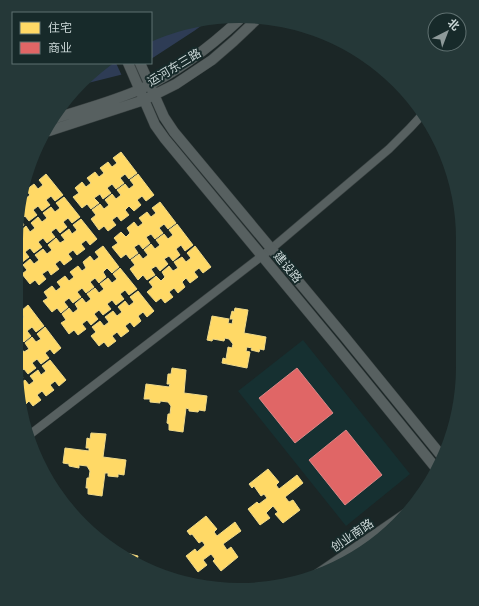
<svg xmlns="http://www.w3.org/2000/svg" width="479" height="606" viewBox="0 0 479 606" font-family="Quicksand,'Noto Sans SC',sans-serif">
	<rect width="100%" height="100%" fill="#1b2626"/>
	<!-- built -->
	<path fill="#163031" d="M303 340 410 474 346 526 238 391Z"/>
	<!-- water -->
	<path fill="#2e3c55" d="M211 18H212L194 31 151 59V38Z
		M107 63H143L124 74 80 85Z"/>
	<!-- pier -->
	<path fill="#1b2626" d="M116 63H145L144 65 122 76Z"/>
	<!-- homes -->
	<path fill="#ffd966" stroke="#f0d988" d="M121 152 137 173 129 179 125 174 120 178 124 183 116 189 112 184 107 188 111 193 103 199 100 194 94 198 99 203 91 209 87 204 82 208 73 197 79 193 75 188 82 182 86 187 91 183 87 178 95 172 99 177 104 173 100 168 108 162 112 167 117 163 113 158Z
		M46 174 63 195 55 201 51 196 46 200 50 205 42 211 38 206 33 210 37 215 29 221 25 216 21 220 24 225 17 231 16 225 22 196 25 199 30 195 26 190 34 184 38 189 43 185 39 180Z
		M138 174 154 195 146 201 142 196 137 200 141 205 134 211 129 206 125 210 129 215 121 221 117 216 112 220 116 225 108 231 104 226 99 230 91 219 96 215 92 210 100 204 104 209 109 205 105 200 112 194 116 199 121 195 117 190 125 184 129 189 134 185 130 180Z
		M64 197 80 217 72 223 68 218 63 222 67 227 60 233 56 228 51 232 55 237 47 243 43 238 38 242 42 247 34 253 30 248 25 252 29 257 21 263 17 258 16 259V241L17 242 22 238 18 233 26 226 30 232 35 228 31 223 38 217 42 222 47 218 43 213 51 207 55 212 60 208 56 203Z
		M160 202 176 223 168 229 164 224 159 228 163 233 155 239 151 234 146 237 150 243 143 249 139 244 134 247 138 253 130 259 126 254 121 258 112 247 118 243 114 238 121 232 126 237 130 233 127 228 134 222 138 227 143 223 139 218 147 212 151 217 156 213 152 208Z
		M81 219 97 239 90 245 86 240 81 244 85 249 77 255 73 250 68 254 72 259 64 265 60 260 55 264 59 269 51 275 48 270 42 274 46 279 39 285 35 280 30 284 22 274 27 270 23 265 30 259 34 264 39 260 35 255 43 249 47 254 52 250 48 245 56 238 60 243 65 240 61 235 69 229 72 234 77 230 73 225Z
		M177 224 193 245 185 251 181 245 176 249 180 255 173 261 169 256 164 259 168 264 160 271 156 266 151 269 155 275 147 280 143 275 138 280 130 269 135 265 131 260 139 254 143 259 148 255 144 250 151 244 155 249 160 245 156 240 164 234 168 239 173 235 169 230Z
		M103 246 119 267 112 273 107 268 103 272 106 277 99 283 95 278 90 282 94 287 86 293 82 288 77 292 81 297 73 303 69 298 64 302 68 307 61 313 57 308 52 312 43 301 48 298 44 292 52 286 56 291 61 287 57 282 65 276 69 281 74 277 70 272 78 266 82 271 86 268 83 262 90 256 94 261 99 257 95 252Z
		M195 246 211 267 203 273 199 268 194 272 198 277 190 283 186 278 182 282 185 287 178 293 174 288 169 292 173 297 165 303 161 298 156 302 147 292 153 287 149 282 156 276 161 281 165 277 162 272 169 266 173 271 178 268 174 262 182 257 186 262 191 258 187 253Z
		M120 268 137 289 129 295 125 290 120 294 124 299 116 305 112 300 107 304 111 309 103 315 99 310 94 314 98 319 91 325 87 320 82 324 86 329 78 335 74 330 69 334 61 323 66 320 62 314 69 308 73 313 78 309 75 304 82 298 86 303 91 299 87 294 95 288 99 293 104 289 100 284 108 278 112 283 117 279 113 274Z
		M16 291 22 298 16 303Z
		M138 291 154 311 147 317 143 312 138 316 141 321 134 327 130 322 125 326 129 331 121 337 117 332 112 336 116 341 108 347 104 342 99 346 91 336 96 332 92 327 100 321 104 326 109 322 105 317 113 311 117 316 122 312 118 307 125 301 129 306 134 302 130 297Z
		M28 305 44 326 36 332 32 327 27 331 31 336 24 342 19 337 16 340V317L19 321 24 317 20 312Z
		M235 308 248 310 244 333 266 337 264 350 260 349 259 352 251 350 252 348 247 347 246 351 250 352 247 368 222 363 223 358 226 359 228 347 232 348 233 344 229 339 225 338 224 341 213 339 212 341 207 340 212 316 229 319 228 323 232 324 233 319H230L232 311 234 312Z
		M45 327 61 348 54 354 50 349 45 353 49 358 41 364 37 359 32 363 36 368 28 374 24 369 19 373 23 378 18 382 16 366V350L20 347 24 352 29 349 25 343 32 337 36 342 41 339 37 334Z
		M50 360 66 380 59 386 55 381 50 385 54 390 46 396 42 391 37 395 41 400 33 406 29 401 24 406 21 401 19 392 21 391 19 388 18 385 25 380 29 385 34 381 30 376 38 370 41 375 46 371 42 366Z
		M172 368 186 370 184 393 207 396 205 411 199 410 198 412 189 411V409L186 408 183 432 169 430V424L167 423 168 414H170L171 406 168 402 160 401V403L150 402V399H144L146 384 169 387 170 384H167L168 374H171Z
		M91 433 106 434 103 457 126 460 124 475 118 474V477L108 476V473H105L102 496 88 494V488H86L87 478H89L90 471 87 466 79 465V468L69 466V464L63 463 65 448 89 451V448H86L87 438 90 439Z
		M268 469 279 482 276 485 279 489 297 475 303 483 285 497 289 502 293 500 300 510 283 523 275 514 278 512 273 506 266 513 270 518 260 525 248 509 257 502 259 504 267 498 264 494 261 496 254 486 252 488 249 484Z
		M206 516 217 529 214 532 217 536 235 522 241 531 223 544 227 550 231 547 238 557 221 571 213 561 215 559 211 554 203 560 207 565 198 572 186 556 195 549 197 552 205 545 202 541 199 543 192 534 190 535 187 531Z
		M126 553 138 556 136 564 128 560 122 556 124 557Z"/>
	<!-- shops -->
	<path fill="#e06666" stroke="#da8888" d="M297 368 333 413 295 443 259 398Z
		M346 430 382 475 345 505 309 460Z"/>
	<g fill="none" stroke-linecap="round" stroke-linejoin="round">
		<defs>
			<path id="minor" d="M28 436 271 249 389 149 410 128 422 115
				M313 576 405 513"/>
			<path id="tertiary" d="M128 63 155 125 165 139 335 344 435 467
				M140 63 164 117 174 132 344 336 440 454
				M56 118C84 109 114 101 141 89 177 72 210 47 239 20
				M49 131 144 100 176 84 212 60 234 41 255 21"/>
		</defs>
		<!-- minor casing -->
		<use href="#minor" stroke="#3a4242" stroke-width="9"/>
		<!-- tertiary casing -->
		<use href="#tertiary" stroke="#3a4242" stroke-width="11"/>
		<!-- minor -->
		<use href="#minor" stroke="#576060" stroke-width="8"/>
		<!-- tertiary -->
		<use href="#tertiary" stroke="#576060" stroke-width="10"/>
	</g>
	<g text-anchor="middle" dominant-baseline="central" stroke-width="4" stroke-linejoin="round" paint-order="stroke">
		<!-- street labels -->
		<g font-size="12" fill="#ccd8d8" stroke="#172a2a">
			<text transform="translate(174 67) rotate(-31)">运河东三路</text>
			<text transform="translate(288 267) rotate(50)">建设路</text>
			<text transform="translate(352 535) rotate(-34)">创业南路</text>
		</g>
	</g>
	<!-- crop -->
	<path d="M0 0H479V606H0ZM239 23H240A216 216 0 0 1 456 239V367A216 216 0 0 1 240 583H239A216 216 0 0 1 23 367V239A216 216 0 0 1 239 23Z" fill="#253838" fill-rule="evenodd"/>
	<!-- legend -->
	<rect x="12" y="12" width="140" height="52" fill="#172a2a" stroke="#5f7070"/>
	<rect x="20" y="22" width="20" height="12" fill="#ffd966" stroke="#5f7070"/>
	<text x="48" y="32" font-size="12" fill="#ccd8d8">住宅</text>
	<rect x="20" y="42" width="20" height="12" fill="#e06666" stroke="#5f7070"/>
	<text x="48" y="52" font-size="12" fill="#ccd8d8">商业</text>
	<!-- north arrow -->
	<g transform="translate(447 32) rotate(42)"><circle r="19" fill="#172a2a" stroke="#5f7070"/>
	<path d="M0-3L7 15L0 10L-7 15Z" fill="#8e9a9a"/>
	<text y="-6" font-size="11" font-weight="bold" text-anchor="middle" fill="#ccd8d8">北</text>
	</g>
</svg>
